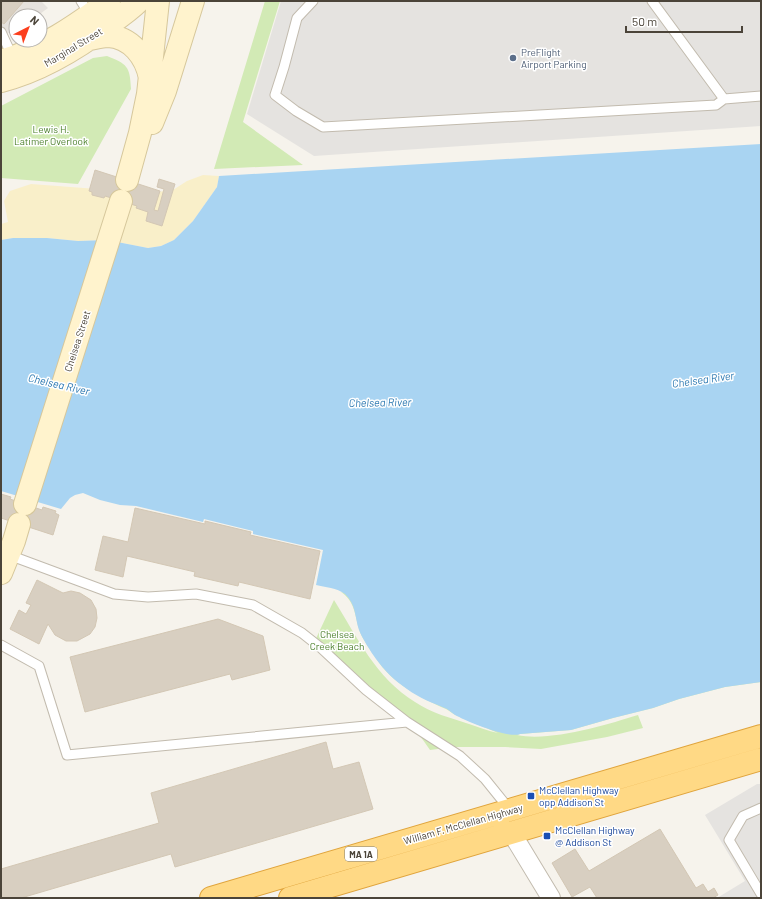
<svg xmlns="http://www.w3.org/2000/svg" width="762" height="899" viewBox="0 0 762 899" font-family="Barlow,sans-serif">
	<rect width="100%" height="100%" fill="#f6f3ec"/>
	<!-- industrial -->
	<path fill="#e6e2dd" d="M1 1H41L48 8 37 16H16V30L1 36Z"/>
	<!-- green -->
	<path fill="#d2eab5" d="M265 1H280L243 122 303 165 214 169Z
		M107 56C127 64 130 66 131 89L78 184 1 178V106L93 58Z
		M341 592 761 682 725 687 679 699 653 708 613 718 571 730 520 734 517 735C550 742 606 725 638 715L643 728 607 737 541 749 505 747H453L430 750 423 740 407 721 313 645 334 600C357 637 376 678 415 702 431 713 451 718 469 724 479 727 488 731 498 733 485 727 470 722 456 715 453 714 450 711 446 709 421 698 391 683 376 658 371 651 361 637 359 629 355 616 355 601 341 592Z"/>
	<!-- sand -->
	<path fill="#f9efc9" d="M203 175 219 176 217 187 193 221 174 240 161 246 148 248 107 240 78 241 47 238H13L1 240V224L8 222 4 201 10 191 31 184 150 193 173 190 187 181Z"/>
	<!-- parking -->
	<path fill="#e5e3e0" d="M281 1H761V126L314 156 247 114Z
		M757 784H761V898H717L745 881 705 815Z"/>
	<!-- water -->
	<path fill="#a9d4f2" d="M761 144V682L725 687 679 699 653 708 613 718 571 730 520 734C509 739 466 721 455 715 452 713 450 711 447 709 433 703 419 698 407 689 395 681 384 670 376 659 371 652 362 638 359 630 355 618 356 604 345 594 337 588 325 587 316 585L323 550 253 534V531L204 519 203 522 136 506 120 505 100 500 83 493 75 495 70 498 61 509 1 491V240L13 238H47L78 241 107 240 148 248 161 246 174 240 193 221 217 187 219 176Z"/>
	<!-- building -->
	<path fill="#d8cfc1" stroke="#d3c7b4" d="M1 1H24L4 24 1 22Z
		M95 170 160 191 154 210 158 211 164 189 157 187 159 179 175 184 162 226 146 221 148 212 136 208 137 206 105 196 104 198 92 195V192L89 191Z
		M1 494 11 497 10 499 42 510 43 507 56 511 55 513 59 515 53 535 1 518Z
		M135 508 205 524V521L251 532 250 535 320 551 310 599 239 582 238 586 194 576 195 572 127 556 123 577 95 570 103 536 128 542Z
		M37 580 63 593 71 591 80 593 91 600 96 609 97 618 95 627 90 634 77 641H66L55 635 48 624 39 644 10 629 19 610 26 614 31 605 26 603Z
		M218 619 263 636 270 670 232 680 230 674 85 712 70 657Z
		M326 742 333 769 359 762 373 809 175 867 171 854 21 898H1V869L159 823 151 793Z
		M660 829 696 888 703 884 708 892 714 888 718 895 713 898H597L590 887 572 897 552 863 575 849 589 871Z"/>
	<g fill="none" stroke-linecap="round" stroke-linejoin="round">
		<defs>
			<path id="service" d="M81 1 90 15
				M313 1 297 18 284 67 275 95 296 111 323 127 716 105 724 99 652 1
				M1 32 13 58
				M724 99 761 96
				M9 555 114 594 148 597 196 594 253 605 302 633 321 648 366 690 407 722
				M1 645 39 666 67 755 407 722 460 756 485 779 510 810
				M761 808 743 816 729 840 761 894"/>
			<path id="minor" d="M511 832 551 898"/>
			<path id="secondary" d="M89 39C95 38 102 36 108 36 131 37 146 57 150 78
				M1 61C42 49 75 26 109 1
				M1 81C41 71 77 49 110 24 120 17 130 10 139 1
				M152 123 165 91 193 1
				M127 180 140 133 148 94 158 1
				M25 504 121 201
				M1 573 14 541 19 524"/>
			<path id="trunk" d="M211 898 761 736
				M290 898 761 759"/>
		</defs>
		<!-- service casing -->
		<use href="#service" stroke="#c2bbae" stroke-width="11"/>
		<!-- minor casing -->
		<use href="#minor" stroke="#c2bbae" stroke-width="20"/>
		<!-- secondary casing -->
		<use href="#secondary" stroke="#d6c79b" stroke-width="24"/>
		<!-- trunk casing -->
		<use href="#trunk" stroke="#e0a43c" stroke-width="24"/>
		<!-- service -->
		<use href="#service" stroke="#fff" stroke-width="9"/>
		<!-- minor -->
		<use href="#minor" stroke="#fff" stroke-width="18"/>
		<!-- secondary -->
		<use href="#secondary" stroke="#fff3cd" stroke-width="22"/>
		<!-- trunk -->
		<use href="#trunk" stroke="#ffd985" stroke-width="22"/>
	</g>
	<!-- markers -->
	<circle fill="#5c6f8a" stroke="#fff" stroke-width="1.5" cx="513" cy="58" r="4"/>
	<g fill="#1a4fb4" stroke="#fff" stroke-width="1.5">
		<rect x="527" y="792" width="8" height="8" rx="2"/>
		<rect x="543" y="832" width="8" height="8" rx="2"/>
	</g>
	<g text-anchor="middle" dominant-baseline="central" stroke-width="3" stroke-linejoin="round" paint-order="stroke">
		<!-- shield labels -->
		<rect fill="#fff" stroke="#817c74" stroke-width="1" x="345" y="847" width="32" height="14" rx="3"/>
		<g font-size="9" font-weight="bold" fill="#4b4439">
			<text x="361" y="854">MA 1A</text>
		</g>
		<!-- street labels -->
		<g font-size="10" fill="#4b4439" stroke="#fff">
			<text transform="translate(73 47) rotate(-31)">Marginal Street</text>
			<text transform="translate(77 341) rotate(-72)">Chelsea Street</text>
			<text transform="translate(463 824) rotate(-16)">William F. McClellan Highway</text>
		</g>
		<!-- service labels -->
		<g font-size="10" fill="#4e5e75" stroke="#fff" text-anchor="start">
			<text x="521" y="52">PreFlight<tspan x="521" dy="12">Airport Parking</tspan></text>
		</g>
		<!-- park labels -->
		<g font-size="10" fill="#4a7f2a" stroke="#fff">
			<text x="51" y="129">Lewis H.<tspan x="51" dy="12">Latimer Overlook</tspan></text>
			<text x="337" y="634">Chelsea<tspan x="337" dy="12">Creek Beach</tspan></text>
		</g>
		<!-- transit labels -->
		<g font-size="10" fill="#164399" stroke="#fff" text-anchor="start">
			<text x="539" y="790">McClellan Highway<tspan x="539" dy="12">opp Addison St</tspan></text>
			<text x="555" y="830">McClellan Highway<tspan x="555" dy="12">@ Addison St</tspan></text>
		</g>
		<!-- water labels -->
		<g font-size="11" font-style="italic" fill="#2e7ab2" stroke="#fff">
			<text transform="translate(703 379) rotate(-8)">Chelsea River</text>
			<text transform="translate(59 384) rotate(13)">Chelsea River</text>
			<text transform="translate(380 402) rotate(-1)">Chelsea River</text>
		</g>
	</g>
	<!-- border -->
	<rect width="762" height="899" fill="none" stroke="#4b4439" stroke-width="4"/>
	<!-- north arrow -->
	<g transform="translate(28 28) rotate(42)"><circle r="19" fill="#ffffff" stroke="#b7b4b0"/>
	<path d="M0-3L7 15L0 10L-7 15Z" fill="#fc3f1d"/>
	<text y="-6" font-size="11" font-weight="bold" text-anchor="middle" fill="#4b4439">N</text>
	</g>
	<!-- scale -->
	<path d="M626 26v6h116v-6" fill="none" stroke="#4b4439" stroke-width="2"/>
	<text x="632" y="26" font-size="12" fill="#4b4439" stroke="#ffffff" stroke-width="3" paint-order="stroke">50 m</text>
</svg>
